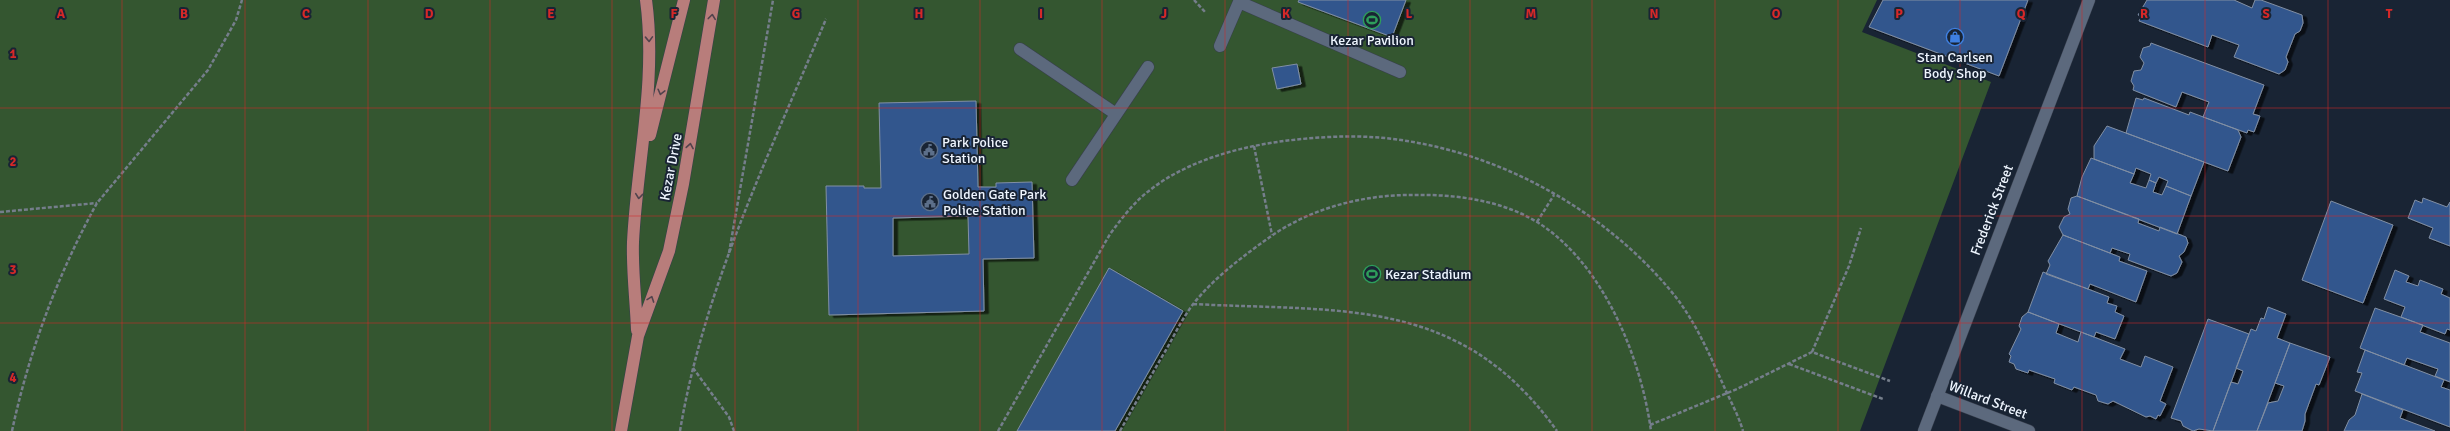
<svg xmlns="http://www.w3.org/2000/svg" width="2450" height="431" viewBox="0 0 2450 431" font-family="Signika,sans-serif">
	<defs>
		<filter id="shadow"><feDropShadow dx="4.5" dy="2.5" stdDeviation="0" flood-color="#0009"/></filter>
	</defs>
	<rect width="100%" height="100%" fill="#192434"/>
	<!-- green -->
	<path fill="#345630" d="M0 0H1877L1862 32 1991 82 1860 431H0Z"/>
	<!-- building -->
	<path fill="#32568d" stroke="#818fa4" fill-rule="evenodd" filter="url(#shadow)" d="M1299 0H1406L1392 37 1298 2Z
		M1883 0H2028L1999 76 1869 27Z
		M2147 0H2234L2252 8 2255 0H2261L2302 15 2303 23 2300 31 2295 34 2286 57 2288 62 2285 70 2279 74 2234 57 2239 45 2212 35 2208 47 2139 21 2141 16 2138 15Z
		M2151 43 2264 85 2253 114 2260 116 2254 132 2248 130 2247 133 2203 117 2209 102 2182 92 2176 107 2133 90 2134 86 2131 81 2134 71 2141 70 2144 63 2140 57 2143 48 2150 46Z
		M1297 64 1301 84 1277 89 1272 68Z
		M2136 98 2143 100 2144 98 2189 115 2190 112 2238 130 2241 137 2228 171 2126 133Z
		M976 101 978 187H996V183L1032 182 1034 258 983 259 984 311 829 315 826 186H864V188H881L879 103ZM968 216 969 254 893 256V218Z
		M2107 126 2204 162 2191 196 2166 186 2168 181 2159 177 2156 183 2149 180 2151 174 2136 168 2134 174 2094 159V146Z
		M2091 158 2134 174 2130 183 2146 188 2149 180 2156 183 2153 192 2162 195 2166 186 2191 196 2177 234 2077 196 2082 177Z
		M2077 196 2139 219 2138 223 2159 231 2160 227 2186 237 2188 243 2184 252 2179 256 2182 262 2177 273 2171 276 2128 260 2130 254 2112 248 2110 253 2063 235 2059 227 2064 217 2070 214 2068 209 2071 198Z
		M2423 198 2447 207 2450 202V246L2429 238 2433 228 2408 218 2415 200 2422 203Z
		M2331 201 2393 225 2363 303 2302 280Z
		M2063 235 2120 257 2119 261 2147 271 2136 302 2090 284 2088 289 2046 274 2050 265 2048 261Z
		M1109 268 1183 311 1115 431H1017Z
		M2395 270 2409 276 2406 282 2418 286 2420 280 2443 289 2441 294 2450 298V330L2447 329 2445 334 2401 317 2405 307 2384 299Z
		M2043 272 2109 297 2107 303 2117 306 2115 312 2124 316 2115 339 2096 332 2094 337 2028 312Z
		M2268 307 2286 314 2277 338 2290 343 2257 431H2213L2231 382 2238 384 2243 371 2236 368 2251 329 2256 331 2261 318 2264 319Z
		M2375 308 2423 325 2420 332 2450 343V382L2435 376 2438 369 2407 358 2404 365 2360 348Z
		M2028 312 2059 324 2056 333 2078 342 2081 332 2125 349 2120 359 2141 367 2145 356 2173 367 2160 401 2166 404 2160 416 2158 415 2156 419 2150 416 2146 417 2113 401 2108 404 2098 401 2096 395 2074 387 2072 390 2054 383 2055 379 2029 370 2028 373 2016 369 2014 364 2009 362 2011 356 2009 354 2021 329 2019 326 2022 317Z
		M2208 319 2249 334 2213 431 2199 429 2193 431 2183 426 2181 421 2171 418Z
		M2290 343 2330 357 2319 385 2316 384 2305 414V421L2302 431H2257L2268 403 2278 401 2284 386 2275 383Z
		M2365 350 2444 380 2441 387 2450 390V427L2355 391 2362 373 2357 372Z
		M2362 394 2403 410 2400 418 2435 431H2344L2349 420 2355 415Z"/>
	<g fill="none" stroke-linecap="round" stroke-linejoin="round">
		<defs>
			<path id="service" d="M1220 46 1239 2 1400 72
				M1020 49 1116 114
				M1072 180 1148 67"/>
			<path id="minor" d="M1937 396 2029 431"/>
			<path id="secondary" d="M1924 431 2089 0"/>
			<path id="primary" d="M650 135 684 0
				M637 330C636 301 632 271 633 242 637 161 657 81 646 0
				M621 431 638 336 669 251 683 184 714 0"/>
		</defs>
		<!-- service casing -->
		<use href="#service" stroke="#383f4d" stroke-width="13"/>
		<!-- minor casing -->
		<use href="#minor" stroke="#383f4d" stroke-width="13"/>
		<!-- secondary casing -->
		<use href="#secondary" stroke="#383f4d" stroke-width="13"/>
		<!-- primary casing -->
		<use href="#primary" stroke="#383f4d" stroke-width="13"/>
		<!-- path -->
		<path stroke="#757e8b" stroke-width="2.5" stroke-dasharray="4 2" stroke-linecap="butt" d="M1194 0 1206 13
			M1254 146 1272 235
			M0 212 97 203
			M1537 222 1554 195
			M729 253 773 0
			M1193 304C1341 312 1460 295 1557 431
			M1812 352 1849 266 1861 228
			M1789 364 1883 399
			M693 368 729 417 734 431
			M1650 425 1737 389 1812 352 1890 381
			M12 431C29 351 58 274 97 203L208 70 236 20 242 0
			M680 431C704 287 770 153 826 19
			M998 431 1110 234C1122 218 1134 202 1150 190 1187 161 1238 147 1284 141 1324 136 1367 134 1407 141 1509 157 1610 215 1675 296 1697 324 1711 358 1726 391 1732 404 1739 417 1743 431
			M1120 431C1135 404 1150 377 1166 350 1175 334 1183 317 1194 303 1214 278 1243 256 1270 237 1309 209 1362 195 1409 195 1452 194 1499 199 1537 222 1603 263 1641 357 1651 431"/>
		<!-- service -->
		<use href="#service" stroke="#5c697d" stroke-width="12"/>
		<!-- minor -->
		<use href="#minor" stroke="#5c697d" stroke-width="12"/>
		<!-- secondary -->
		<use href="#secondary" stroke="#5c697d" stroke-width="12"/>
		<!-- primary -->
		<use href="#primary" stroke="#b87d7b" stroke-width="12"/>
	</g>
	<!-- one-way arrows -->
	<defs><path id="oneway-chevron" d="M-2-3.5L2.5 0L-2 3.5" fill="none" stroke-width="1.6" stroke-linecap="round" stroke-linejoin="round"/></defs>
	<g stroke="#51434d">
		<use href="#oneway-chevron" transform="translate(712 17) rotate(-83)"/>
		<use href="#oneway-chevron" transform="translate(649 39) rotate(88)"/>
		<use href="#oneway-chevron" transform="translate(661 92) rotate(104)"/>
		<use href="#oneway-chevron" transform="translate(690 146) rotate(-80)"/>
		<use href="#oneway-chevron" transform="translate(639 196) rotate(96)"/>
		<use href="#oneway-chevron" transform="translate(651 299) rotate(-70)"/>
	</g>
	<!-- grid -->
	<path fill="none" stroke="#d62828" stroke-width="1" stroke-opacity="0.55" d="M122 0V431M245 0V431M368 0V431M490 0V431M612 0V431M735 0V431M858 0V431M980 0V431M1102 0V431M1225 0V431M1348 0V431M1470 0V431M1592 0V431M1715 0V431M1838 0V431M1960 0V431M2082 0V431M2205 0V431M2328 0V431M0 108H2450M0 216H2450M0 323H2450"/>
	<!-- icons -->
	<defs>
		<symbol id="stadium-ring" viewBox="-11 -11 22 22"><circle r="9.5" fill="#192434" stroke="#2e9e5b" stroke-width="1.5"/><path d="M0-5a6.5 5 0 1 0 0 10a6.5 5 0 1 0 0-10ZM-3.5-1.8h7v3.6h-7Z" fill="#2e9e5b"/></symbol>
		<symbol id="shop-ring" viewBox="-11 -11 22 22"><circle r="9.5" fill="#192434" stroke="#3f7fe0" stroke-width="1.5"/><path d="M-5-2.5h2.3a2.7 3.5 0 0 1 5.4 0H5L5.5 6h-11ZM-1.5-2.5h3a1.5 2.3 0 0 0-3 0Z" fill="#3f7fe0"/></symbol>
		<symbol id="civic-ring" viewBox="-11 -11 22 22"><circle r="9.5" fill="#192434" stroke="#5c6f8a" stroke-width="1.5"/><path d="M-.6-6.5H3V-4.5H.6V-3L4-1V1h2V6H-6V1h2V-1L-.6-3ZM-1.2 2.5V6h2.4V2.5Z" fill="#5c6f8a"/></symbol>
	</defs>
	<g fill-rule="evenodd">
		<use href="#stadium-ring" x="1362" y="10" width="20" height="20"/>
		<use href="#shop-ring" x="1945" y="27" width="20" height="20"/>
		<use href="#civic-ring" x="919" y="140" width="20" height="20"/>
		<use href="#civic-ring" x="920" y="192" width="20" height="20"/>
		<use href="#stadium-ring" x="1362" y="264" width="20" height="20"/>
	</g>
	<g text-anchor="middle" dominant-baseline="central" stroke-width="4" stroke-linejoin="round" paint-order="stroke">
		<!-- poi labels -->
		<g font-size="14" fill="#eff6ff" stroke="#192434" text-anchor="start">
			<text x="1372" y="40" text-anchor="middle">Kezar Pavilion</text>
			<text x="1955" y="57" text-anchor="middle">Stan Carlsen<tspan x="1955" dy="16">Body Shop</tspan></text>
			<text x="942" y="142">Park Police<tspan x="942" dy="16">Station</tspan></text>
			<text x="943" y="194">Golden Gate Park<tspan x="943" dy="16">Police Station</tspan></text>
			<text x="1385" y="274">Kezar Stadium</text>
		</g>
		<!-- street labels -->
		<g font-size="14" fill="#eff6ff" stroke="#192434">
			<text transform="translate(671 167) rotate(-79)">Kezar Drive</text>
			<text transform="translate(1992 210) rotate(-69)">Frederick Street</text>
			<text transform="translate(1988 400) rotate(21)">Willard Street</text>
		</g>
	</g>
	<g font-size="13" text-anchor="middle" font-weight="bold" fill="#d62828" stroke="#192434" stroke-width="4" stroke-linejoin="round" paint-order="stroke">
		<text x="61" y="18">A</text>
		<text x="184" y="18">B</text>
		<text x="306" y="18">C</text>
		<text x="429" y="18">D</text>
		<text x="551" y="18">E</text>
		<text x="674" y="18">F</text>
		<text x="796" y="18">G</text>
		<text x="919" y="18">H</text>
		<text x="1041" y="18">I</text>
		<text x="1164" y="18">J</text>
		<text x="1286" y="18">K</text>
		<text x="1409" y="18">L</text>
		<text x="1531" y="18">M</text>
		<text x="1654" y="18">N</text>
		<text x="1776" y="18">O</text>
		<text x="1899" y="18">P</text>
		<text x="2021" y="18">Q</text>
		<text x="2144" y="18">R</text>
		<text x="2266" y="18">S</text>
		<text x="2389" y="18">T</text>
		<text x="13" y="58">1</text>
		<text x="13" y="166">2</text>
		<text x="13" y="274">3</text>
		<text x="13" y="382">4</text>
	</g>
</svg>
